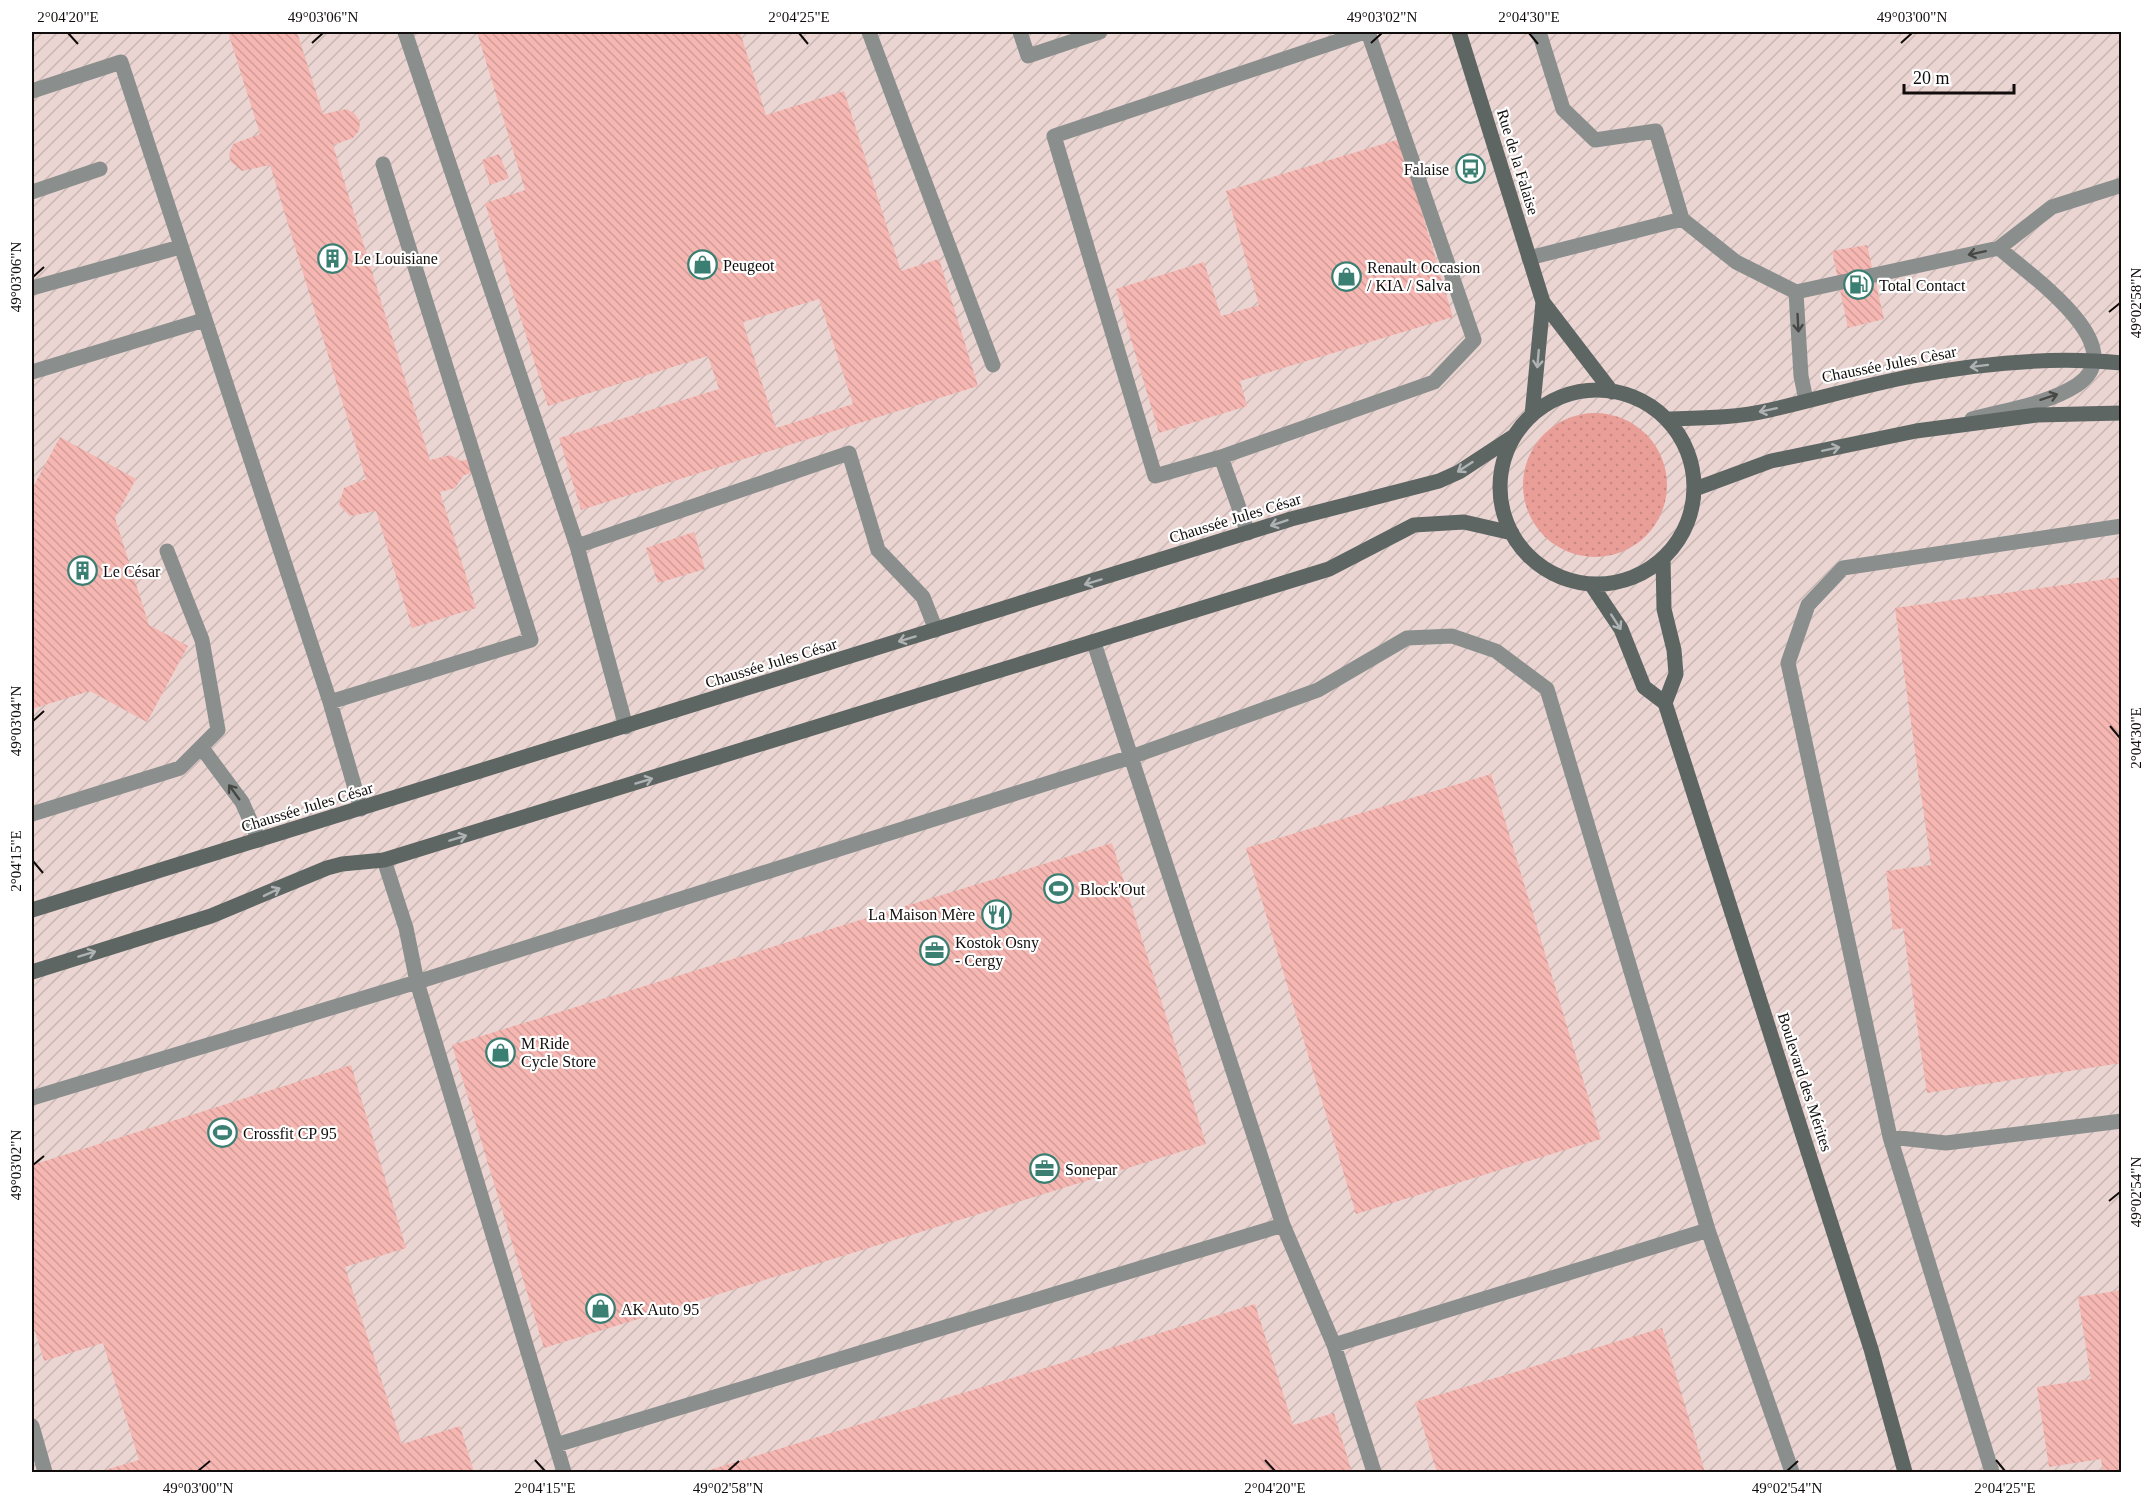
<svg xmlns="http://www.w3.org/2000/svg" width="2153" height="1504" viewBox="0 0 2153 1504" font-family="'Times New Roman',serif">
	<defs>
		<pattern id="industrial-furrows" width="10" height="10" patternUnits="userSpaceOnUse" patternTransform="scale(1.5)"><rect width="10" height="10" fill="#ead5d2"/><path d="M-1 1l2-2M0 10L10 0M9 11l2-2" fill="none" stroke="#c8b6b3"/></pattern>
		<pattern id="grass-dots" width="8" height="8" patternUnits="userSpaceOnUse" patternTransform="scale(1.5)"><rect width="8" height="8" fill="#ea9e98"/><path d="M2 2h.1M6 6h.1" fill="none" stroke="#c88782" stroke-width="1.8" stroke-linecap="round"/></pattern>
		<pattern id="building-back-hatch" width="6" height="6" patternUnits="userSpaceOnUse" patternTransform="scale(1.5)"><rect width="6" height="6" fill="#f6b7b2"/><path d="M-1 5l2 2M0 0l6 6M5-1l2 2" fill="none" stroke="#d29c98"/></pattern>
	</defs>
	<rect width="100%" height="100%" fill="#efe2e1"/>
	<!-- industrial -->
	<path fill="url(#industrial-furrows)" d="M32 32H2121V1472H32Z"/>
	<!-- grass -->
	<path fill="url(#grass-dots)" d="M1523 485a72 72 0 1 1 144 0a72 72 0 1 1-144 0Z"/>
	<!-- building -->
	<path fill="url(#building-back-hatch)" fill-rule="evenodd" d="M228 32H297L323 114 347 109 355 114 360 122 359 131 353 138 333 145 430 460 450 455 461 461 472 458 476 472 464 475 455 488 440 492 476 608 412 628 376 511 350 516 339 505 344 488 366 479 270 165 242 171 231 162 229 154 233 144 260 134Z
		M477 32H740L766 115 844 91 901 271 939 259 978 386 581 510 559 438 719 389 708 356 548 406 485 203 525 190ZM819 299 853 404 776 428 743 322Z
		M1400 139 1453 317 1240 381 1247 406 1159 433 1116 289 1204 262 1221 316 1259 305 1226 191Z
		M499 154 509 178 490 185 482 160Z
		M1867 245 1884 319 1848 328 1832 251Z
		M60 437 136 479 115 518 149 625 188 646 147 722 90 691 32 709V489Z
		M694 532 705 569 658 583 646 548Z
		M2122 577V1063L1927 1093 1903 928 1893 930 1886 871 1931 865 1895 608Z
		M1491 774 1601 1139 1356 1214 1246 848Z
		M1112 843 1206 1144 544 1348 452 1045Z
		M351 1065 406 1248 345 1267 402 1444 460 1426 474 1472H98L139 1460 103 1343 44 1361 32 1321V1165Z
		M2122 1290V1472H2103L2101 1459 2049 1467 2037 1387 2091 1379 2078 1297Z
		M1255 1304 1293 1425 1334 1413 1352 1472H703Z
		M1662 1328 1705 1472H1437L1415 1402Z"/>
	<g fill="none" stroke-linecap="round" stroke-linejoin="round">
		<!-- lane -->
		<path stroke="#8a8f8e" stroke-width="15" d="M405 32 577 546
			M869 32 993 365
			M1020 32 1028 56 1100 32
			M1365 32 1054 136 1155 476 1221 457 1434 382 1474 340 1368 32
			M1539 32 1563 109 1595 140 1656 131 1682 219
			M32 91 121 62 330 702 361 809
			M32 192 100 169
			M1999 248 2052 207 2122 185
			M1529 258 1682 219 1736 262 1796 292
			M32 288 180 247
			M32 372 204 320
			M1806 400 1801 376 1796 292 1999 248C2028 274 2135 346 2077 385 2048 404 2005 410 1972 419
			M1221 457 1248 533
			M1094 643 1283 1225 1334 1345 1374 1472
			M330 702 531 640 383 164
			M626 727 577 546 849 453 878 550 923 597 936 630
			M202 748 242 802 259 840
			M32 814 180 768 218 730 202 640 167 551
			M384 860 406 928 417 982 564 1472
			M32 1098 417 982 1131 757 1318 690 1407 638 1452 636 1496 651 1547 689 1708 1230 1792 1472
			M1890 1137 1946 1143 2122 1121
			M1334 1345 1708 1230
			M32 1426 45 1472
			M556 1445 1283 1225
			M1992 1472 1890 1137 1788 663 1808 605 1843 568 2122 526"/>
		<!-- secondary -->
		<path stroke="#5e6664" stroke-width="15" d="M1459 32 1543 302 1612 392
			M1500 487a97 97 0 1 1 194 0a97 97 0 1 1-194 0Z
			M1532 415 1543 302
			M1666 419C1701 418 1736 418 1770 410 1818 399 1865 385 1913 376 1982 363 2051 356 2122 363
			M1695 489 1771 461 1916 431 2037 415 2122 413
			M1663 558 1664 609 1674 650 1676 674 1665 703
			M1591 584 1621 629 1644 687 1665 703 1871 1349 1905 1472
			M32 910 1291 519 1439 481 1459 472 1514 436
			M32 972 211 916 327 868 342 864 384 860 1329 569 1414 525 1464 522 1512 533"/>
	</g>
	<!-- one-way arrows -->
	<defs><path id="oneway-shaft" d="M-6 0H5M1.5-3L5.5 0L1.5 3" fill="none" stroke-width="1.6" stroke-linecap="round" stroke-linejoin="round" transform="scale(1.5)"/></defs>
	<g stroke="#474846">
		<use href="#oneway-shaft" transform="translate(1977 253) rotate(168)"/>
		<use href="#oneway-shaft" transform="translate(1798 323) rotate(87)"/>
		<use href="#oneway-shaft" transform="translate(2049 397) rotate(-18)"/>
		<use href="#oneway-shaft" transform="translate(234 792) rotate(-126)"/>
	</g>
	<g stroke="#aeb2b2">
		<use href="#oneway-shaft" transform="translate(1538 359) rotate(95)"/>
		<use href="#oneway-shaft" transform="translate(1979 366) rotate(173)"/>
		<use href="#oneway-shaft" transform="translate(1768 410) rotate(168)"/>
		<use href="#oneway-shaft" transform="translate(1831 449) rotate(-12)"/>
		<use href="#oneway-shaft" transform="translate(1465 467) rotate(147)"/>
		<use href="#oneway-shaft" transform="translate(1279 523) rotate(162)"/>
		<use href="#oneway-shaft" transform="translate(1093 582) rotate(163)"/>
		<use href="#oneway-shaft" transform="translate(1616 622) rotate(57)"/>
		<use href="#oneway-shaft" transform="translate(907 639) rotate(163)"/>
		<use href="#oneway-shaft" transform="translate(644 781) rotate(-17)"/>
		<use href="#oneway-shaft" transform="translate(458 838) rotate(-17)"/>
		<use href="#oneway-shaft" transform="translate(272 892) rotate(-26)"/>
		<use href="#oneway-shaft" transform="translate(87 954) rotate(-17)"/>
	</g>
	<!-- ticks -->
	<path fill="none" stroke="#110d0c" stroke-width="2" d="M68 33 78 44M799 33 808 44M1529 33 1538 44M312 43 323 33M1371 43 1382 33M1901 43 1912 33M33 277 44 267M2109 312 2120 303M33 721 44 711M2110 726 2120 738M33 861 43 873M33 1165 44 1156M2109 1201 2120 1192M535 1460 545 1471M1265 1460 1275 1471M1996 1460 2005 1471M198 1471 210 1461M728 1471 739 1461M1787 1471 1798 1461"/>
	<!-- icons -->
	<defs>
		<symbol id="bus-ring" viewBox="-11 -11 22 22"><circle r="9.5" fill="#fff" stroke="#3b7f73" stroke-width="1.5"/><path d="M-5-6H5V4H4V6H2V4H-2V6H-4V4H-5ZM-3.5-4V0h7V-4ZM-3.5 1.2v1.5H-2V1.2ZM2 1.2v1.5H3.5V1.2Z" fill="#3b7f73"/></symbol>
		<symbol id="building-ring" viewBox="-11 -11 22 22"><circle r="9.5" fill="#fff" stroke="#3b7f73" stroke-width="1.5"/><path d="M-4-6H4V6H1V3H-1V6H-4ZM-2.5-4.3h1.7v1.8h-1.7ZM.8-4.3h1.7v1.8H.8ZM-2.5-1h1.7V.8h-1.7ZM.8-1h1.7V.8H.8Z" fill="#3b7f73"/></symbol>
		<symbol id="shop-ring" viewBox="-11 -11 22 22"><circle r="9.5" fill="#fff" stroke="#3b7f73" stroke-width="1.5"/><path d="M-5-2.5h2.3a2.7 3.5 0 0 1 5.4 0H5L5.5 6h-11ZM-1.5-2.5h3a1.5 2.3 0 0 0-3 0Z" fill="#3b7f73"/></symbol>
		<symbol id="fuel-ring" viewBox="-11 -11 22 22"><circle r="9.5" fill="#fff" stroke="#3b7f73" stroke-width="1.5"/><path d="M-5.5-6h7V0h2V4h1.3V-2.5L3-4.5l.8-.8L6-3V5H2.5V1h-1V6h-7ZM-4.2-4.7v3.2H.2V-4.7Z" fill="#3b7f73"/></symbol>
		<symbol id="stadium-ring" viewBox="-11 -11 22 22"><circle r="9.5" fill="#fff" stroke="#3b7f73" stroke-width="1.5"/><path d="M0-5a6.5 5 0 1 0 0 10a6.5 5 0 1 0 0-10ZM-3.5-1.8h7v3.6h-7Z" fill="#3b7f73"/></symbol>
		<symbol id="restaurant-ring" viewBox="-11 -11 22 22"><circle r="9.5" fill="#fff" stroke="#3b7f73" stroke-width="1.5"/><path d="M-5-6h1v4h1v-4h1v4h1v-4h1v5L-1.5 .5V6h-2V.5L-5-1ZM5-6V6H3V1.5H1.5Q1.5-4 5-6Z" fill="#3b7f73"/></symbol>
		<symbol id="office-ring" viewBox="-11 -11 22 22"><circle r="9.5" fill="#fff" stroke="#3b7f73" stroke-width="1.5"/><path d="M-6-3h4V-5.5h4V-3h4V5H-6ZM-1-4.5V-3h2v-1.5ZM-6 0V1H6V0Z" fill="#3b7f73"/></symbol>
	</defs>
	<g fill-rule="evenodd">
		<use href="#bus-ring" x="1454" y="152" width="33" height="33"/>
		<use href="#building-ring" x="316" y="242" width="33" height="33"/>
		<use href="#shop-ring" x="686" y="248" width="33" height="33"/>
		<use href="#shop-ring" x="1330" y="260" width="33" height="33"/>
		<use href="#fuel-ring" x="1842" y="268" width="33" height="33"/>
		<use href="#building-ring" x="66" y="554" width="33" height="33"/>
		<use href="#stadium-ring" x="1042" y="872" width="33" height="33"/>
		<use href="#restaurant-ring" x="980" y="898" width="33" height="33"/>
		<use href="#office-ring" x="918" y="934" width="33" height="33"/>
		<use href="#shop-ring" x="484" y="1036" width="33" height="33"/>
		<use href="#stadium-ring" x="206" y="1116" width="33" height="33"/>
		<use href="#office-ring" x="1028" y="1152" width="33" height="33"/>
		<use href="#shop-ring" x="584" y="1292" width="33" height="33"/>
	</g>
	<g text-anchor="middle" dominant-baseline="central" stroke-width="4.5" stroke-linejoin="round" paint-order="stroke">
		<!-- street labels -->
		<g font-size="16" fill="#110d0c" stroke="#fff">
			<text transform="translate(1518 162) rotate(73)">Rue de la Falaise</text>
			<text transform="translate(1889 364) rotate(-11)">Chaussée Jules Cèsar</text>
			<text transform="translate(1235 518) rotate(-17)">Chaussée Jules César</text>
			<text transform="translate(771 663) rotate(-17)">Chaussée Jules César</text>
			<text transform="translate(307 807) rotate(-17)">Chaussée Jules César</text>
			<text transform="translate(1805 1082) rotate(72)">Boulevard des Mérites</text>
		</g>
		<!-- poi labels -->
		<g font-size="16" fill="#110d0c" stroke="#fff" text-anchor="start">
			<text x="1449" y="169" text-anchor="end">Falaise</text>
			<text x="354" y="258">Le Louisiane</text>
			<text x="723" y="265">Peugeot</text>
			<text x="1367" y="267">Renault Occasion<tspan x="1367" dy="18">/ KIA / Salva</tspan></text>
			<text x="1879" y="285">Total Contact</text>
			<text x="103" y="571">Le César</text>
			<text x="1080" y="889">Block'Out</text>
			<text x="975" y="914" text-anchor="end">La Maison Mère</text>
			<text x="955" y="942">Kostok Osny<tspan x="955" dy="18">- Cergy</tspan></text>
			<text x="521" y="1043">M Ride<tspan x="521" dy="18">Cycle Store</tspan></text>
			<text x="243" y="1133">Crossfit CP 95</text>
			<text x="1065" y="1169">Sonepar</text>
			<text x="621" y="1309">AK Auto 95</text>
		</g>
	</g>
	<!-- border -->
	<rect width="2153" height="1504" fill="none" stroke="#ffffff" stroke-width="66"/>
	<!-- scale -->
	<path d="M1904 84v9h110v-9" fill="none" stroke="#110d0c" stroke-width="3"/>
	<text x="1913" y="84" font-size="18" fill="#110d0c" stroke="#ffffff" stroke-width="4.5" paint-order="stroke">20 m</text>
	<rect x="33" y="33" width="2087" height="1438" fill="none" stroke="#110d0c" stroke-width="2"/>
	<g font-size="15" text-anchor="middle" fill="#110d0c">
		<text x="68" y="22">2°04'20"E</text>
		<text x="323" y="22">49°03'06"N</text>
		<text x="799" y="22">2°04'25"E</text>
		<text x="1382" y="22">49°03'02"N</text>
		<text x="1529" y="22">2°04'30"E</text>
		<text x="1912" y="22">49°03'00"N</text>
		<text transform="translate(16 277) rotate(-90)" y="5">49°03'06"N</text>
		<text transform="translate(2136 303) rotate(-90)" y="5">49°02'58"N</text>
		<text transform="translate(16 721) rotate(-90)" y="5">49°03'04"N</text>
		<text transform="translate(2136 738) rotate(-90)" y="5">2°04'30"E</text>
		<text transform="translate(16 861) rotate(-90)" y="5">2°04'15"E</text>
		<text transform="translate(16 1165) rotate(-90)" y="5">49°03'02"N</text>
		<text transform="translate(2136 1192) rotate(-90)" y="5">49°02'54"N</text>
		<text x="198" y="1493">49°03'00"N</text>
		<text x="545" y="1493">2°04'15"E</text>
		<text x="728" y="1493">49°02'58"N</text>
		<text x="1275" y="1493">2°04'20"E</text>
		<text x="1787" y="1493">49°02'54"N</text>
		<text x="2005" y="1493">2°04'25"E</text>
	</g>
</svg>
